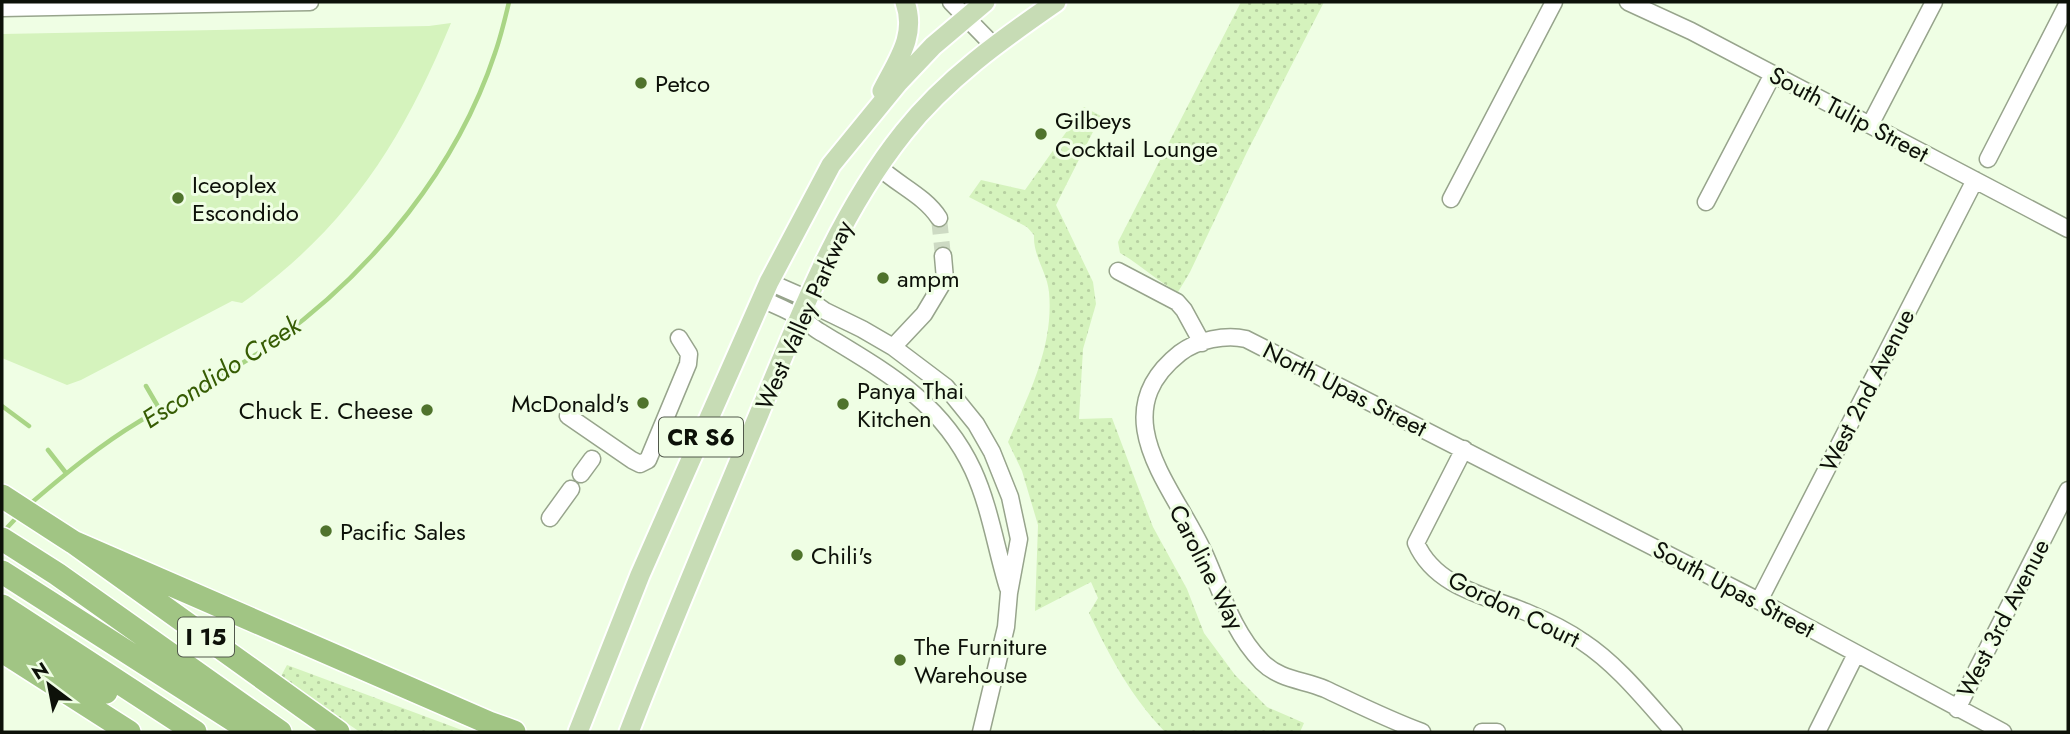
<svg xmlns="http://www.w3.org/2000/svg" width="2070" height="734" viewBox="0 0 2070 734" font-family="Jost,sans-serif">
	<defs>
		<pattern id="grass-dots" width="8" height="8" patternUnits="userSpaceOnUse" patternTransform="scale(1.75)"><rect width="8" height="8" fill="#d5f3bd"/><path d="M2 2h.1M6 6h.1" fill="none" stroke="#b6cfa1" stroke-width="1.8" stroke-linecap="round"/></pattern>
	</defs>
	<rect width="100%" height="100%" fill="#effee4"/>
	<!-- grass -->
	<path fill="url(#grass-dots)" d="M1241 2H1324L1247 152 1190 272 1178 292C1157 281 1141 265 1120 253L1118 242Z
		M1084 107 1101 116 1056 205 1093 282 1096 304 1083 349 1079 419 1112 418 1153 527 1187 589 1204 633 1235 675 1267 707 1304 723 1300 732H1165C1130 695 1111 659 1089 613L1098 598 1091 582 1035 611 1038 525 1022 471 1008 442C1029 394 1054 346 1049 292 1047 272 1033 256 1034 235L1027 227 969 197 981 180 1025 190Z
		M287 665 467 732H360L280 678Z"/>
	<!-- pitch -->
	<path fill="#d5f3bd" d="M451 23C402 142 348 227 242 303L232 301 81 380 67 385 2 358V34L429 26Z"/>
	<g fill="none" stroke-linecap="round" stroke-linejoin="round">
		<!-- stream -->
		<path stroke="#a9d585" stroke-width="4.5" d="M146 386 160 410
			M2 406 29 426
			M48 450 66 473
			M30 504C65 474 100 445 140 421 185 393 234 372 277 340 374 269 457 168 495 53 501 36 505 19 509 2
			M3 532 19 515"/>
		<!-- minor-tunnel -->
		<path stroke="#cddac3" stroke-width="16" stroke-dasharray="16 8" stroke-linecap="butt" d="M939 218 943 256"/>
		<defs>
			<path id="minor" d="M951 2 994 46
				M1628 2 1691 31 2068 229
				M2 8 310 2
				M1870 125 1934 2
				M1988 159 2068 3
				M879 167C898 185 925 196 939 218
				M1451 199 1554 2
				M1706 202 1773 74
				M1118 271 1177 302 1184 310 1202 343
				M769 282 808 299 825 311 862 329 893 347 946 387 976 424 992 452 1010 497 1019 539 1009 593 1006 627 981 732
				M762 299C774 305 789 310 800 318 808 322 814 329 822 333 884 371 941 401 973 470 990 507 996 549 1008 588
				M893 347 924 314 945 279 943 256
				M568 416 632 460 640 464 648 460 688 364 689 354 679 338
				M1464 449 1416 543C1435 587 1486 596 1526 612 1545 620 1566 630 1583 642 1618 665 1646 701 1674 732
				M581 474 592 459
				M550 518 571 489
				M1759 601 1975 180
				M1957 709 2068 490
				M1422 732C1389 720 1357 704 1325 689 1304 680 1280 680 1262 662 1232 631 1222 593 1205 555 1176 489 1100 416 1180 353 1197 340 1226 334 1246 339L1759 601 2003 732
				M1482 732H1497
				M1817 732 1856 654"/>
			<path id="major" d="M882 91C897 61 917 36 905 2
				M578 732 640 575 769 282 831 165 898 83 933 46 985 2
				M629 732C670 625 715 520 759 414 800 316 837 216 904 132 946 79 1001 40 1056 2"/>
			<path id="highway" d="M2 496 73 542 338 732
				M2 539 57 574 280 732
				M73 542 489 723 514 732
				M2 572 252 732
				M2 606 195 732
				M2 628 106 692
				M2 651 129 732"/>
		</defs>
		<!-- minor casing -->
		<use href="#minor" stroke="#97a48c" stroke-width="19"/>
		<!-- major casing -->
		<use href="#major" stroke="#fff" stroke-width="23"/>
		<!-- highway casing -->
		<use href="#highway" stroke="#fff" stroke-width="26"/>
		<!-- minor -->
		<use href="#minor" stroke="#fff" stroke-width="16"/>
		<!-- major -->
		<use href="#major" stroke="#c7dcb5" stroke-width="19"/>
		<!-- highway -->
		<use href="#highway" stroke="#a1c584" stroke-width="23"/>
	</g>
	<!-- markers -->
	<g fill="#4f732c" stroke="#effee4" stroke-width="2.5">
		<circle cx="641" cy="83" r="7"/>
		<circle cx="1041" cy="134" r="7"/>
		<circle cx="178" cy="198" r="7"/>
		<circle cx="883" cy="278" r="7"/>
		<circle cx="643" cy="403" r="7"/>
		<circle cx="843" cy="404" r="7"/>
		<circle cx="427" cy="410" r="7"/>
		<circle cx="326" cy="531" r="7"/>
		<circle cx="797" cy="555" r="7"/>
		<circle cx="900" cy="660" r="7"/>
	</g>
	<g text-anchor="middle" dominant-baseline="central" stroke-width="6" stroke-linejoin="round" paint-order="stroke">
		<!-- shield labels -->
		<g fill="#effee4" stroke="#51584b" stroke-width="2">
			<rect x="659" y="417.5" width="84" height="39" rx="5"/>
			<rect x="178" y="617.5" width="56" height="39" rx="5"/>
		</g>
		<g font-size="23" font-weight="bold" fill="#0d1109">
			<text x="701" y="437">CR S6</text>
			<text x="206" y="637">I 15</text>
		</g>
		<!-- poi labels -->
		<g font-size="24" fill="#0d1109" stroke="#effee4" text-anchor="start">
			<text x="655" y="83">Petco</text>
			<text x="1055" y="120">Gilbeys<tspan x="1055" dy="28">Cocktail Lounge</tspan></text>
			<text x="192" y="184">Iceoplex<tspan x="192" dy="28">Escondido</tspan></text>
			<text x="897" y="278">ampm</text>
			<text x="857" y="390">Panya Thai<tspan x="857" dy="28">Kitchen</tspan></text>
			<text x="629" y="403" text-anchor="end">McDonald's</text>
			<text x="413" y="410" text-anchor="end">Chuck E. Cheese</text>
			<text x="340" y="531">Pacific Sales</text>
			<text x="811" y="555">Chili's</text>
			<text x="914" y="646">The Furniture<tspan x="914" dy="28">Warehouse</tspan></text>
		</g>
		<!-- street labels -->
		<g font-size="24" fill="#0d1109" stroke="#effee4">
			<text transform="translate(1849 114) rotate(28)">South Tulip Street</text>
			<text transform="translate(804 315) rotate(-66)">West Valley Parkway</text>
			<text transform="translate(1345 389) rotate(27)">North Upas Street</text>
			<text transform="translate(1867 390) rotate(-63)">West 2nd Avenue</text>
			<text transform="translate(1207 567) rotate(63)">Caroline Way</text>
			<text transform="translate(1734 589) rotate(28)">South Upas Street</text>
			<text transform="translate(1514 609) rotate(26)">Gordon Court</text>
			<text transform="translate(2003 618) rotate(-63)">West 3rd Avenue</text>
		</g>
		<!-- water labels -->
		<g font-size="26" font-style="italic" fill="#365c03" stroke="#effee4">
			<text transform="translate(221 372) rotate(-33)">Escondido Creek</text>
		</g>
	</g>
	<!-- border -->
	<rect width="2070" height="734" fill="none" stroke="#0d1109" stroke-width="7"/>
	<!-- north arrow -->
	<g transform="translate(49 685) rotate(328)" stroke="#effee4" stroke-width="5" paint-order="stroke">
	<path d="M0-5L12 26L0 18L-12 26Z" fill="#0d1109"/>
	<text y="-10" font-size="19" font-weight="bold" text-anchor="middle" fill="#0d1109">N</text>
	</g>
</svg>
